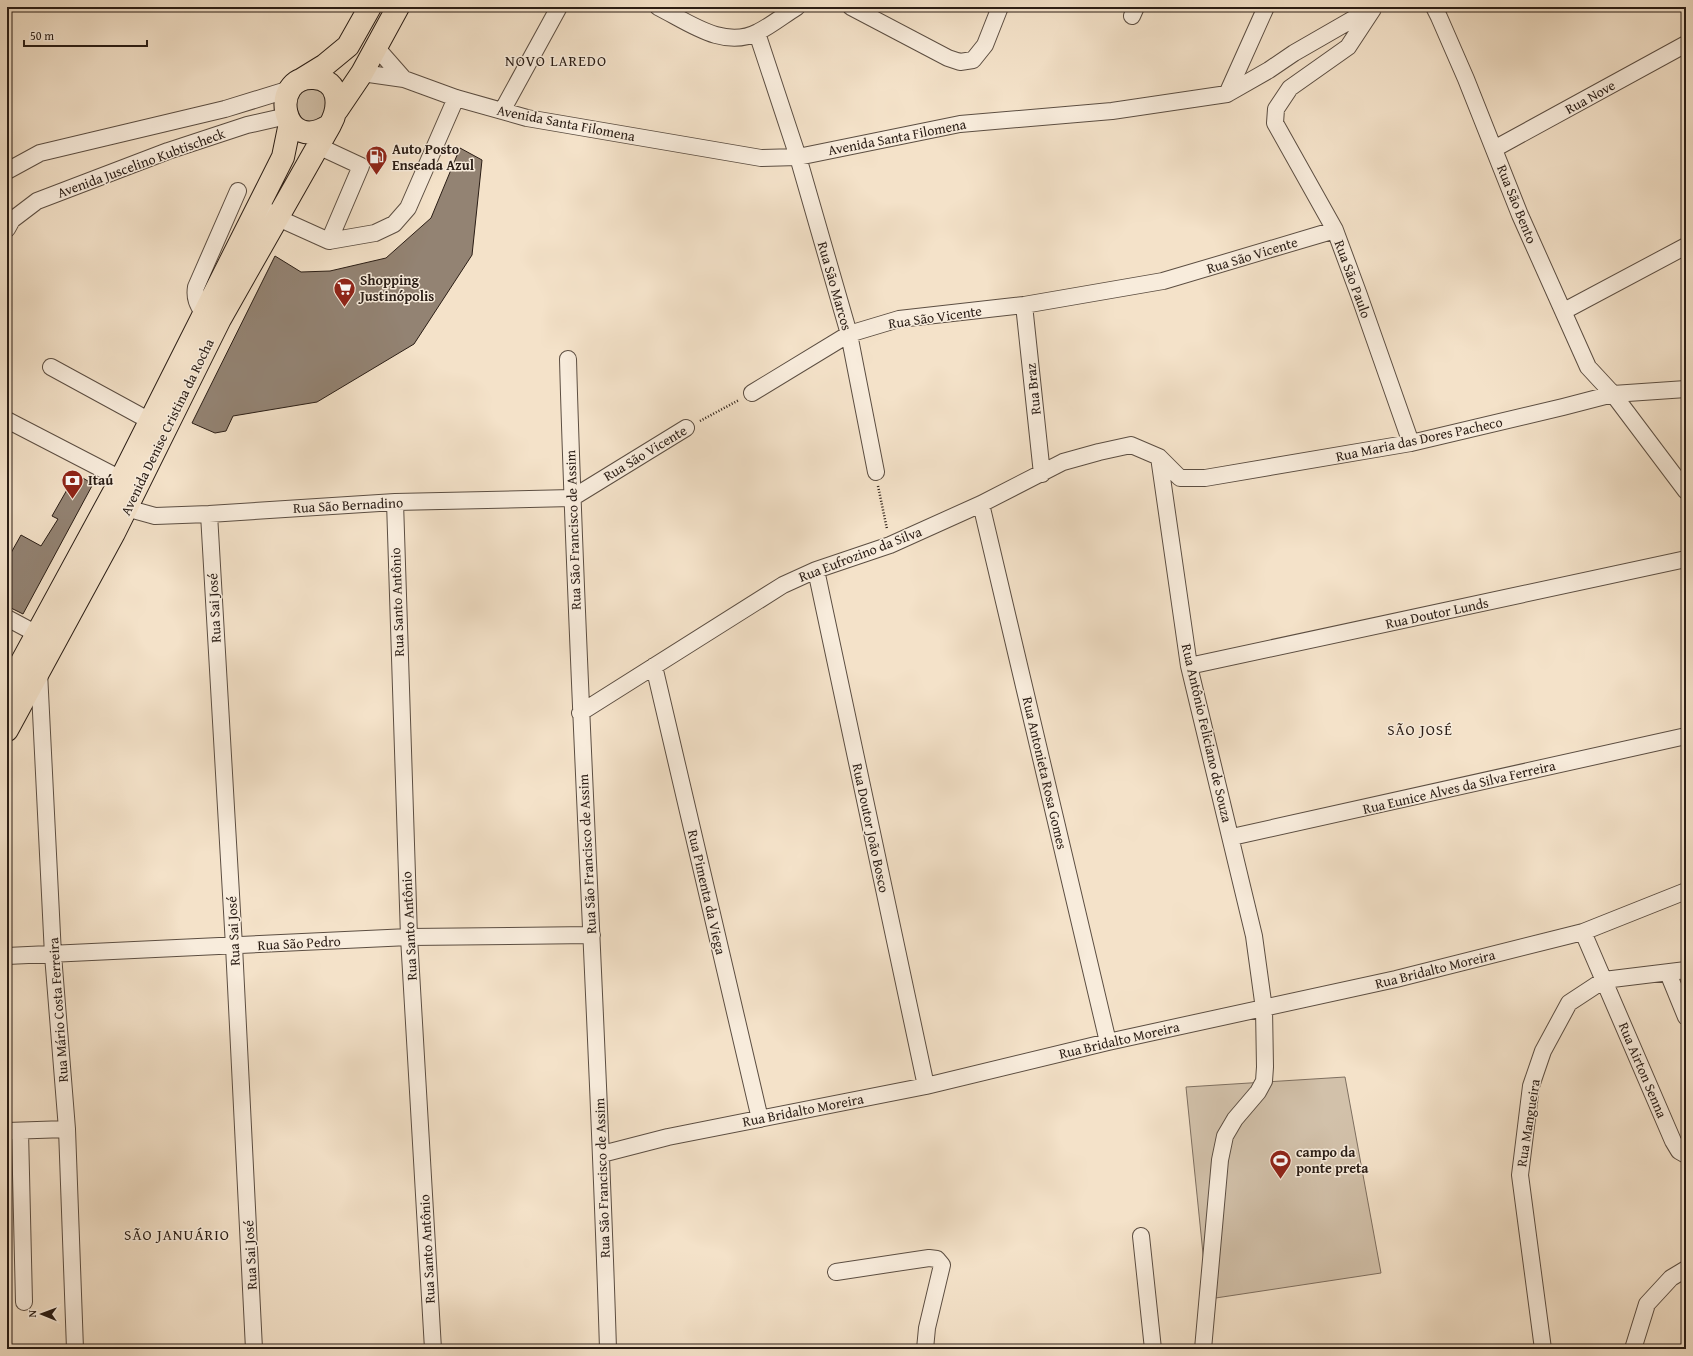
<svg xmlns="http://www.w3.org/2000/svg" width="1693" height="1356" viewBox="0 0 1693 1356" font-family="'Gentium Book Plus',serif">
	<rect width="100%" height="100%" fill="#f4e2c9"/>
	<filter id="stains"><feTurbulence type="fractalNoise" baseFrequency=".005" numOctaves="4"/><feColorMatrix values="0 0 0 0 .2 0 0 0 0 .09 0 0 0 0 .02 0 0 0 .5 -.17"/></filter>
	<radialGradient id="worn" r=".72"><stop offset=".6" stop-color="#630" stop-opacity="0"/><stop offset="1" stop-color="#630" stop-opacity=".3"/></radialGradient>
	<!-- green -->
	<path fill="#d2c1aa" stroke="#7e6f60" d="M304 87 321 89 328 100 323 116 313 122 302 120 293 100Z
		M1345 1077 1381 1273 1209 1299 1206 1283 1186 1087Z"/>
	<!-- building -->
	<path fill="#938373" stroke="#2a1d15" d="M460 148 482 160 472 255 414 344 317 402 233 416 226 431 215 433 192 423 275 256 301 272 330 271 386 258 431 218Z
		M76 474 93 484 23 614 7 606V560L21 535 41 546 58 519 52 516Z"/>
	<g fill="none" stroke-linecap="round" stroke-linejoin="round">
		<defs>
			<path id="minor" d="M658 7C688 22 724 50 758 32 772 25 784 15 797 7
				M851 7 948 58 960 62 973 60 985 45 1000 7
				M1434 7 1439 17 1466 79 1520 215 1588 367 1613 394 1686 491
				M1373 9 1348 47 1290 88 1276 109 1275 123 1335 230 1359 295 1411 443
				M1132 16 1136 7
				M757 33 798 157 849 334 876 472
				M375 46 404 79
				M362 73 404 79 456 98 527 118 761 158 798 157 960 124 1112 111 1227 94 1269 70 1294 53 1374 7
				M1227 94 1266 7
				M502 111 559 7
				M1494 149 1686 44
				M7 171 40 153 225 109 290 89
				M269 212 278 218 329 241 361 166 318 146
				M7 229 12 220 37 201 168 151 247 125 287 116
				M329 241 375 233 394 224 408 208 456 98
				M1024 305 1042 474
				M1564 311 1686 246
				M204 315C198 305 194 299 196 287L238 191
				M568 359C577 689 598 1019 608 1349
				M51 367 150 421
				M752 393 849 334 899 319 1024 305 1163 281 1335 230
				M7 420 121 479
				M1159 457 1189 666 1254 936 1264 1009 1265 1067 1264 1081 1258 1092 1235 1119 1225 1136 1220 1160 1203 1349
				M395 502 409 937 433 1349
				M981 504 1108 1042
				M126 508 155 516 209 514 395 502 572 498 686 428
				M209 514 234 946 254 1349
				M816 570 926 1086
				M7 618 37 634
				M654 666 760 1119
				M1189 666 1686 559
				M39 672 53 955 67 1129 75 1349
				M580 713 783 585 816 570 890 545 981 504 1063 462 1099 452 1131 445 1159 457 1180 478H1205L1411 443 1563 407 1613 394 1686 389
				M1232 837 1686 736
				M1583 932 1686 891
				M7 956 409 937 592 935
				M1668 973 1686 1017
				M7 1131 67 1129
				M20 1131 24 1302
				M602 1154 668 1137 926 1086 1108 1042 1396 979 1583 932 1673 1141 1679 1151 1686 1155
				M1141 1236 1153 1349
				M836 1272 929 1258 937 1259 942 1265 927 1328 925 1349
				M1543 1349 1520 1175 1531 1086 1543 1051 1569 1003 1604 980 1686 970
				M1633 1349 1647 1304 1671 1278 1686 1269"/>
			<path id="highway" d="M299 81 325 65 348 46 370 7
				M337 110 362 73 398 7
				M7 689 121 479 283 157 290 123
				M7 730 114 533 220 319 330 125C340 108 341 80 314 78 268 75 281 157 330 125"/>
		</defs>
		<!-- minor casing -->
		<use href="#minor" stroke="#5c4e42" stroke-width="18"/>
		<!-- highway casing -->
		<use href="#highway" stroke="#2a1d15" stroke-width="24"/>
		<!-- path -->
		<path stroke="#2a1d15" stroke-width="2.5" stroke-dasharray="1 2" stroke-linecap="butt" d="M700 421 739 400
			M878 486 887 529"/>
		<!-- minor -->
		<use href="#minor" stroke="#f8ecdc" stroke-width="16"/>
		<!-- highway -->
		<use href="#highway" stroke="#f4e2c9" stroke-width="22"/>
	</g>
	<!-- icons -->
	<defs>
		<symbol id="fuel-pin" viewBox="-11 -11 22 30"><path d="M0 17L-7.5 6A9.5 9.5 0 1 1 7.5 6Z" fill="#8f2418" stroke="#f8ecdc"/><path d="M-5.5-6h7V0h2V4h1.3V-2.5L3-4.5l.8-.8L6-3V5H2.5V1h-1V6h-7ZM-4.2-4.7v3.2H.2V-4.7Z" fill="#fff"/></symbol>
		<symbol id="supermarket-pin" viewBox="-11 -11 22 30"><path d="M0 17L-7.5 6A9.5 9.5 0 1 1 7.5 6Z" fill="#8f2418" stroke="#f8ecdc"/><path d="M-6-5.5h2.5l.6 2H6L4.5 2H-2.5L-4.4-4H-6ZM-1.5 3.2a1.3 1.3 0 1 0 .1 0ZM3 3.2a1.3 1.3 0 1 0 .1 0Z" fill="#fff"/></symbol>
		<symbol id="bank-pin" viewBox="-11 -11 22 30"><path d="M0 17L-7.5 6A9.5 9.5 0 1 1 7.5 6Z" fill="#8f2418" stroke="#f8ecdc"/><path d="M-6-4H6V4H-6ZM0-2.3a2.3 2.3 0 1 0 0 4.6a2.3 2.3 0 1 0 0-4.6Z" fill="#fff"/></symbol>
		<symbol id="stadium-pin" viewBox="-11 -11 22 30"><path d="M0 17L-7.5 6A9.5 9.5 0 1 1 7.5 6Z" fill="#8f2418" stroke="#f8ecdc"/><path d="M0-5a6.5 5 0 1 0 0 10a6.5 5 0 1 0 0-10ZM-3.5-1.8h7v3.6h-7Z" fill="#fff"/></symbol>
	</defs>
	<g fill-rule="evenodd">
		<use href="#fuel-pin" x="364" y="144" width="25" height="34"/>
		<use href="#supermarket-pin" x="332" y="276" width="25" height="34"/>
		<use href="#bank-pin" x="60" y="468" width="25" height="34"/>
		<use href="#stadium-pin" x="1268" y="1148" width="25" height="34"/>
	</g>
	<g text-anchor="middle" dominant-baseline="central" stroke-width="3" stroke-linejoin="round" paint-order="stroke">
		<!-- street labels -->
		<g font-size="14" fill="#2a1d15" stroke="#f8ecdc">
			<text transform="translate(1590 97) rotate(-29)">Rua Nove</text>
			<text transform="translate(566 123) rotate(11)">Avenida Santa Filomena</text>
			<text transform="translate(897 137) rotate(-11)">Avenida Santa Filomena</text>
			<text transform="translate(141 163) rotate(-20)">Avenida Juscelino Kubtischeck</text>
			<text transform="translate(1517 204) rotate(68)">Rua São Bento</text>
			<text transform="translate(1252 255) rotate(-17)">Rua São Vicente</text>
			<text transform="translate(1353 279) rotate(70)">Rua São Paulo</text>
			<text transform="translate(835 286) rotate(74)">Rua São Marcos</text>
			<text transform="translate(935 317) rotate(-8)">Rua São Vicente</text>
			<text transform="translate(1033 389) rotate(-96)">Rua Braz</text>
			<text transform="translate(167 427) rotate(-64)">Avenida Denise Cristina da Rocha</text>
			<text transform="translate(1419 439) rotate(-12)">Rua Maria das Dores Pacheco</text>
			<text transform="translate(645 453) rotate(-31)">Rua São Vicente</text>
			<text transform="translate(348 505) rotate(-3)">Rua São Bernadino</text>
			<text transform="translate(573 530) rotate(-92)">Rua São Francisco de Assim</text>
			<text transform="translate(860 554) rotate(-21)">Rua Eufrozino da Silva</text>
			<text transform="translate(397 602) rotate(-92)">Rua Santo Antônio</text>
			<text transform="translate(214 608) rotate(-93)">Rua Sai José</text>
			<text transform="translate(1437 613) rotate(-12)">Rua Doutor Lunds</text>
			<text transform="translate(1207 733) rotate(77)">Rua Antônio Feliciano de Souza</text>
			<text transform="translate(1045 773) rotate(77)">Rua Antonieta Rosa Gomes</text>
			<text transform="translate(1459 787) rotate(-13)">Rua Eunice Alves da Silva Ferreira</text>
			<text transform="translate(871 828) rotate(78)">Rua Doutor João Bosco</text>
			<text transform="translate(587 854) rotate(-93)">Rua São Francisco de Assim</text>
			<text transform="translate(707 892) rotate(77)">Rua Pimenta da Viega</text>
			<text transform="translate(409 926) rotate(-93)">Rua Santo Antônio</text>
			<text transform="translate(233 931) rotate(-93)">Rua Sai José</text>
			<text transform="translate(299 943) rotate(-3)">Rua São Pedro</text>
			<text transform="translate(1435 969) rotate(-14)">Rua Bridalto Moreira</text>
			<text transform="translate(58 1010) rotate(-94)">Rua Mário Costa Ferreira</text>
			<text transform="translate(1119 1040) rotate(-13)">Rua Bridalto Moreira</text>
			<text transform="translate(1643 1070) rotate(67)">Rua Airton Senna</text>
			<text transform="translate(803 1110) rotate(-11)">Rua Bridalto Moreira</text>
			<text transform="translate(1528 1123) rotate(-81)">Rua Mangueira</text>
			<text transform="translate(602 1178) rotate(-92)">Rua São Francisco de Assim</text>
			<text transform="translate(427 1249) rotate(-93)">Rua Santo Antônio</text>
			<text transform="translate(250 1255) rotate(-93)">Rua Sai José</text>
		</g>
		<!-- poi labels -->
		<g font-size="14" font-weight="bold" fill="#2a1d15" stroke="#f8ecdc" text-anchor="start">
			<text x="392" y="149">Auto Posto<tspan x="392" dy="16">Enseada Azul</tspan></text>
			<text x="360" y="280">Shopping<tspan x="360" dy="16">Justinópolis</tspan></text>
			<text x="88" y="480">Itaú</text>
			<text x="1296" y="1152">campo da<tspan x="1296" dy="16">ponte preta</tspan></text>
		</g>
		<!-- neighbourhood labels -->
		<g font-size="15" letter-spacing="1" fill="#2a1d15" stroke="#f8ecdc">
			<text x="556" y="60">NOVO LAREDO</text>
			<text x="1420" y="729">SÃO JOSÉ</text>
			<text x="177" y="1234">SÃO JANUÁRIO</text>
		</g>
	</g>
	<!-- margin -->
	<rect width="1693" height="1356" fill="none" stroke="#f4e2c9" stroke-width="24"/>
	<rect x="8" y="8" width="1677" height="1340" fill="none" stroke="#2a1d15" stroke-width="2"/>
	<rect x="12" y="12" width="1669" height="1332" fill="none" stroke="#2a1d15"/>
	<!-- north arrow -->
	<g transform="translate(42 1314) rotate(271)" stroke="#f8ecdc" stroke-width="3" paint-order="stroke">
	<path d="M0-3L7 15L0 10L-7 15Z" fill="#2a1d15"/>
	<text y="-6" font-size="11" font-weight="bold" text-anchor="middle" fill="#2a1d15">N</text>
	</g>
	<!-- scale -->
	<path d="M24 40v6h123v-6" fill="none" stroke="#2a1d15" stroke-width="2"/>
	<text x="30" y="40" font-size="12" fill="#2a1d15" stroke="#f8ecdc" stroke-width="3" paint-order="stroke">50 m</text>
	<rect width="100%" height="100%" filter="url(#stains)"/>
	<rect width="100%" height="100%" fill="url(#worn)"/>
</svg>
